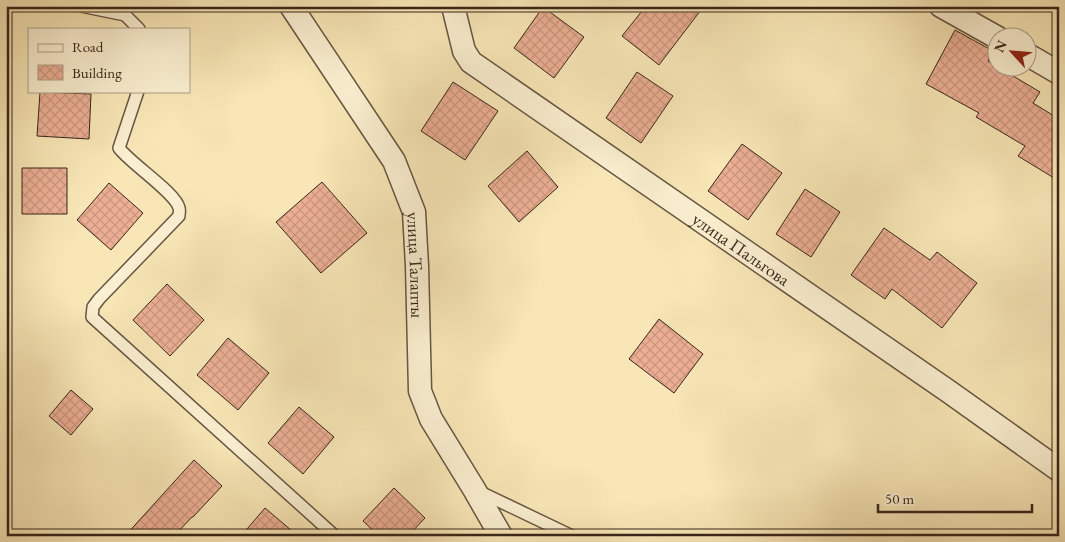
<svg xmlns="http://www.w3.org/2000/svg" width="1065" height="542" viewBox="0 0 1065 542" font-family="'EB Garamond',serif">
	<defs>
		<pattern id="building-cross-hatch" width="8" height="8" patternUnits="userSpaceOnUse" patternTransform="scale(1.25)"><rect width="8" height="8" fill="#ecaf94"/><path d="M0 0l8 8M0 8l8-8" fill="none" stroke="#cb967f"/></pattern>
	</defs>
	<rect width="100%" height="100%" fill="#f8e6b6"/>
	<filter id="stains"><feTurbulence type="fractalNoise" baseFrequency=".004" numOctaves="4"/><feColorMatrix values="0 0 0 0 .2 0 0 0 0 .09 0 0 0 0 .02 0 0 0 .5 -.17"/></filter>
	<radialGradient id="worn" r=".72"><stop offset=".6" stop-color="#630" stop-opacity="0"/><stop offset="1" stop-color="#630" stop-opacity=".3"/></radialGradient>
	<!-- building -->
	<path fill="url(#building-cross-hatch)" stroke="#37261b" d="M646 6H704L659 65 622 36Z
		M543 7 584 37 554 78 514 48Z
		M955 30 993 51 988 61 1040 92 1033 103 1059 119V181L1018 156 1025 146 976 117 979 113 926 84Z
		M637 72 673 96 641 143 606 118Z
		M453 82 498 111 465 160 421 131Z
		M40 92 91 94 89 139 37 136Z
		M742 144 782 173 748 220 708 191Z
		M527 151 558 187 519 222 488 186Z
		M22 168H67V214H22Z
		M322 182 367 233 321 273 276 222Z
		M109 183 143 213 111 250 77 220Z
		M805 189 840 212 811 257 776 234Z
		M884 228 930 260 937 252 977 283 942 328 892 289 885 299 851 275Z
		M167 284 204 320 170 356 133 320Z
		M659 319 703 354 674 393 629 359Z
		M228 338 269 373 238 410 197 375Z
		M71 390 93 409 71 435 49 416Z
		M299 407 334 437 303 474 268 443Z
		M194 460 222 486 193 517H192L174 536H125Z
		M394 488 425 518 408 536H379L363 521Z
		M265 508 298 536H241Z"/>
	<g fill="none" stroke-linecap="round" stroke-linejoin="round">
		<defs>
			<path id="service" d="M81 6 125 15 139 29
				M138 91 119 148C131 164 176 193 179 208 180 210 179 213 179 216L99 299 93 307 92 317 335 536
				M478 491 572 536"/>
			<g id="minor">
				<path id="s1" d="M291 6 394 161 414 212 417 266 420 391 431 419 474 489 501 536"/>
				<path id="s2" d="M453 6 464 51 471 62 948 391 1059 470"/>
				<path d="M941 6 998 38"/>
				<path d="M1028 55 1059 73"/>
			</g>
		</defs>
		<!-- service casing -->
		<use href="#service" stroke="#675642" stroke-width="14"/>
		<!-- minor casing -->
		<use href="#minor" stroke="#675642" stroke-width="25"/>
		<!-- service -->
		<use href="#service" stroke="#faefd0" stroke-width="11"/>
		<!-- minor -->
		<use href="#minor" stroke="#faefd0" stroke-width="22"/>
	</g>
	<g text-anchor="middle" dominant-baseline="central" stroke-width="4" stroke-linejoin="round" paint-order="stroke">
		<!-- street labels -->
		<g font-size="18" fill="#37261b" stroke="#faefd0">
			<text stroke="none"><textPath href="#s2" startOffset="388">улица Пальгова</textPath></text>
			<text stroke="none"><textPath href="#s1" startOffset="294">улица Талапты</textPath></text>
		</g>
	</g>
	<!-- margin -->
	<rect width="1065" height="542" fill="none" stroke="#f8e6b6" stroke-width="25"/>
	<rect x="8" y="8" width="1050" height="527" fill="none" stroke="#37261b" stroke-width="2.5"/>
	<rect x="12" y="12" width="1040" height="517" fill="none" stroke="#37261b"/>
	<!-- legend -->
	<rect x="28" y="28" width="162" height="65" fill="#faefd0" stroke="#ac9f88"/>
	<rect x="38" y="44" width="25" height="8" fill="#faefd0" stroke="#ac9f88"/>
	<text x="72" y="52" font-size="15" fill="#37261b">Road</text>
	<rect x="38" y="65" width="25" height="15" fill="url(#building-cross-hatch)" stroke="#ac9f88"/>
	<text x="72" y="78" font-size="15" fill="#37261b">Building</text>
	<!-- north arrow -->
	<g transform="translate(1012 52) rotate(296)"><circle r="24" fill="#faefd0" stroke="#ac9f88"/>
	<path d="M0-4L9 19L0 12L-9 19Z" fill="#8f2418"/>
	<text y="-8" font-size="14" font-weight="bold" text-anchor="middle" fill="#37261b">N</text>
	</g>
	<!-- scale -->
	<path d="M878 504v8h154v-8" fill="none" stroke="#37261b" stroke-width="2.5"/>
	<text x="885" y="504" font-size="15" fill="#37261b" stroke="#faefd0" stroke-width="4" paint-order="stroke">50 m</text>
	<rect width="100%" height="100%" filter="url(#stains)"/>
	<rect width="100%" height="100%" fill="url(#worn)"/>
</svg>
